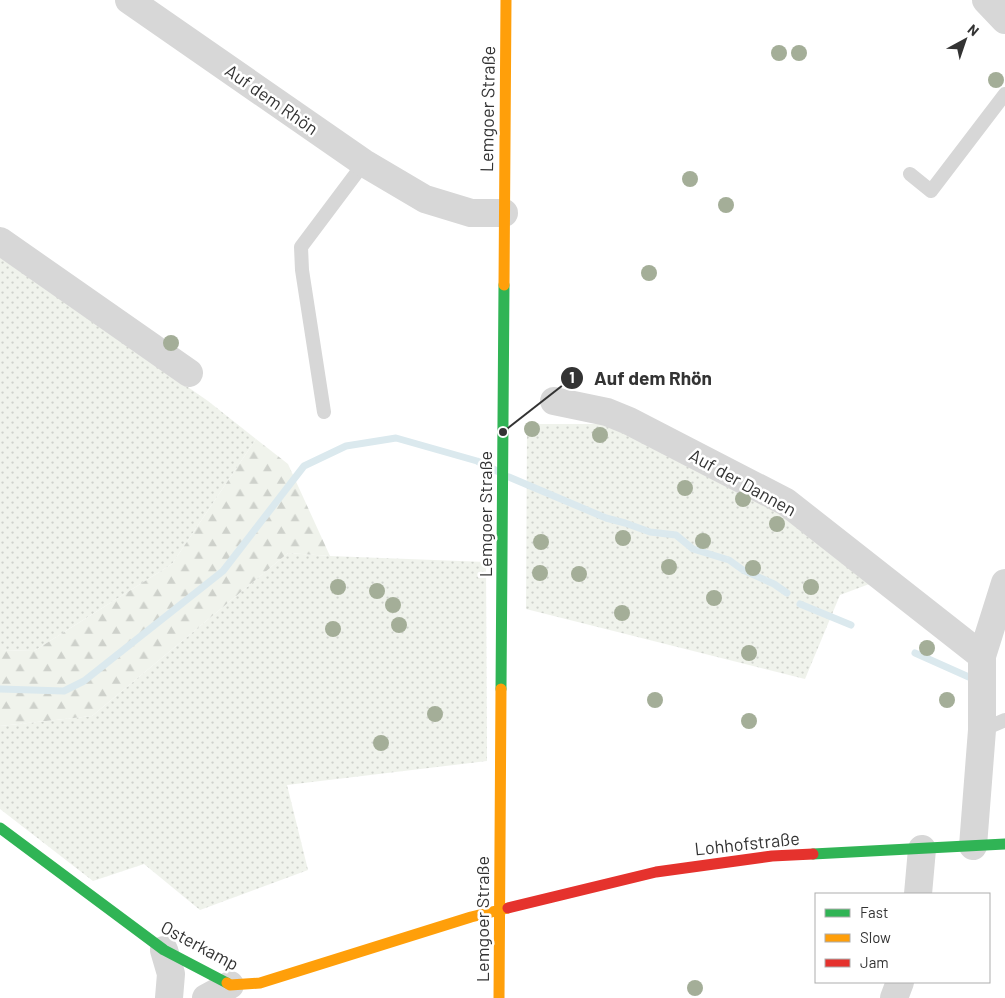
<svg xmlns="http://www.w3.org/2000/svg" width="1005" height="998" viewBox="0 0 1005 998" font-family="Barlow,sans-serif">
	<defs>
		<pattern id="grass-dots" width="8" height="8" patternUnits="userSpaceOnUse" patternTransform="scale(1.25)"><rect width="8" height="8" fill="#f0f3ec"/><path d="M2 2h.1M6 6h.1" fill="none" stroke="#ced1cb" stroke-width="1.8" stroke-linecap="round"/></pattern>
		<pattern id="forest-firs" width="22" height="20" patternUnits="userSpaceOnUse" patternTransform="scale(1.25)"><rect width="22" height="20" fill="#f0f3ec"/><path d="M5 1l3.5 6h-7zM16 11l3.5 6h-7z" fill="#ced1cb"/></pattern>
	</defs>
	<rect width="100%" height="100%" fill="#fff"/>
	<!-- grass -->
	<path fill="url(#grass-dots)" d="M0 257 208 401 256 439 172 564 34 651 0 650Z
		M527 424H604L747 488 872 583 840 595 805 679 526 609Z
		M288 553 330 556 486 562 487 761 287 785 308 870 200 910 144 864 93 881 0 809V726L92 716Z"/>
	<!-- forest -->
	<path fill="url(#forest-firs)" d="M256 439 288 464 330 556 288 553 92 716 0 726V650L34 651 172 564Z"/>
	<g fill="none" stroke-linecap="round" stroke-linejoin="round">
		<!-- stream -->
		<path stroke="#dbe9ee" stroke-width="7" d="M509 477 606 518 625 523 650 532 676 535 693 549 729 560 743 570 774 584 787 593
			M800 604 851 625
			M915 653 971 678
			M0 689 64 691 84 681 223 571 304 466 346 446 396 438 477 461 497 471"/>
		<!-- lane -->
		<path stroke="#d7d7d7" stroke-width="14" d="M910 174 931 191 1005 94
			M324 412 302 270 301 247 364 163
			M982 730 1005 720"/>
		<!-- street -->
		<path stroke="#d7d7d7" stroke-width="28" d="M129 0 364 163 425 199 471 213H504
			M986 0 1005 20
			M0 241 189 373
			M554 401 607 412 629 421 786 502 982 656
			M973 846 982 730V656L1005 583
			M918 894 922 849
			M164 950 171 974 169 998
			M206 998 230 985
			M894 998 900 982"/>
		<!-- fast -->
		<path stroke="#30b455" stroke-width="11" d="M501 689 504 285
			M0 828 164 950 227 983
			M813 854 1005 844"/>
		<!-- slow -->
		<path stroke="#ff9f0a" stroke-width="11" d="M504 285 506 0
			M227 983 230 985 260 983 471 917 508 908
			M499 998 501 689"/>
		<!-- jam -->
		<path stroke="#e5322d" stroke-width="11" d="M508 908 656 872 772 856 813 854"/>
	</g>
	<!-- trees -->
	<g fill="#a4ae98">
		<circle cx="779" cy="53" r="8"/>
		<circle cx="799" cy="53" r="8"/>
		<circle cx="996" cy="80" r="8"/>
		<circle cx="690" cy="179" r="8"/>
		<circle cx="726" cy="205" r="8"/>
		<circle cx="649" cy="273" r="8"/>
		<circle cx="171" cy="343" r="8"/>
		<circle cx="532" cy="429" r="8"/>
		<circle cx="600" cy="435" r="8"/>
		<circle cx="685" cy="488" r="8"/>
		<circle cx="743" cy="499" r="8"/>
		<circle cx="777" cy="524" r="8"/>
		<circle cx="623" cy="538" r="8"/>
		<circle cx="703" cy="541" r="8"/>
		<circle cx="541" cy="542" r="8"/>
		<circle cx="669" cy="567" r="8"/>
		<circle cx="753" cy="568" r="8"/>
		<circle cx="540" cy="573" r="8"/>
		<circle cx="579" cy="574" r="8"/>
		<circle cx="338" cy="587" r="8"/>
		<circle cx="811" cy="587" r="8"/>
		<circle cx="377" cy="591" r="8"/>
		<circle cx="714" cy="598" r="8"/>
		<circle cx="393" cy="605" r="8"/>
		<circle cx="622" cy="613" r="8"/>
		<circle cx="399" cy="625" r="8"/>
		<circle cx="333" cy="629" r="8"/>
		<circle cx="927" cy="648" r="8"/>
		<circle cx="749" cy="653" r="8"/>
		<circle cx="655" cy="700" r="8"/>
		<circle cx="947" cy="700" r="8"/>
		<circle cx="435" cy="714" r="8"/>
		<circle cx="749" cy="721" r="8"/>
		<circle cx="381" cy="743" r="8"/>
		<circle cx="695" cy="988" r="8"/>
	</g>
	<g text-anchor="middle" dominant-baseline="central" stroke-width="5" stroke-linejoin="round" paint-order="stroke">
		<!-- street labels -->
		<g font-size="18" fill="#333" stroke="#fff">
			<text transform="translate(272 99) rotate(35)">Auf dem Rhön</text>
			<text transform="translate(487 109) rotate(-89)">Lemgoer Straße</text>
			<text transform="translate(743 482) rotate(29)">Auf der Dannen</text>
			<text transform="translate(485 514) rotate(-90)">Lemgoer Straße</text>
			<text transform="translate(747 843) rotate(-6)">Lohhofstraße</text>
			<text transform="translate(482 919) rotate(-90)">Lemgoer Straße</text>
			<text transform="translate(200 945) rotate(28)">Osterkamp</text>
		</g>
	</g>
	<!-- callouts -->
	<path fill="none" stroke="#333" stroke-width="2" d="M503 432L572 378"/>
	<g fill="#333" stroke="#fff" stroke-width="2">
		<circle cx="503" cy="432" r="5"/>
		<circle cx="572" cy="378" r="12"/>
	</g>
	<g font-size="15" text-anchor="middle" font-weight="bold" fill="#fff">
		<text x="572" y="383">1</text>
	</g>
	<g font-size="19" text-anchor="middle" font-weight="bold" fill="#333" stroke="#fff" stroke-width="5" stroke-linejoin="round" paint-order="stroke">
		<text x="653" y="385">Auf dem Rhön</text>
	</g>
	<!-- legend -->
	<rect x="815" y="893" width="175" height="90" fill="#ffffff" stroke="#adadad"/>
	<rect x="825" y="909" width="25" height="8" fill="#30b455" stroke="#adadad"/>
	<text x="860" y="918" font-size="15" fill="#333333">Fast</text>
	<rect x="825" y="934" width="25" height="8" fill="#ff9f0a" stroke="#adadad"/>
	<text x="860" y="943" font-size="15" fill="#333333">Slow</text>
	<rect x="825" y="959" width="25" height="8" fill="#e5322d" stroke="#adadad"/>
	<text x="860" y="968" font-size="15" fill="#333333">Jam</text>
	<!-- north arrow -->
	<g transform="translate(965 40) rotate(40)" stroke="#ffffff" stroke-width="4" paint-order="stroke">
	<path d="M0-4L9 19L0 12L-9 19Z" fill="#333333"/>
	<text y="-8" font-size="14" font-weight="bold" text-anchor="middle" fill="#333333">N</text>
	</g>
</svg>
